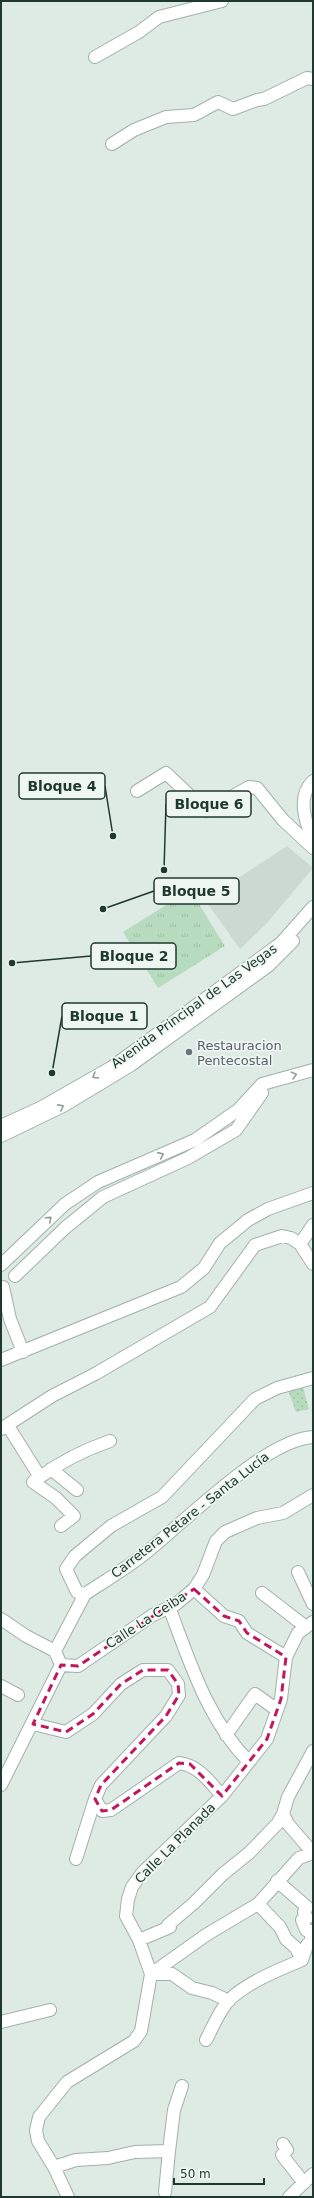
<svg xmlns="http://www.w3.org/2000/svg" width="314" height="2198" viewBox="0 0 314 2198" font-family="'DejaVu Sans',sans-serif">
	<defs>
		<pattern id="park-tufts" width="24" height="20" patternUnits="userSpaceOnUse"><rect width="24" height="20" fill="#b7dbbe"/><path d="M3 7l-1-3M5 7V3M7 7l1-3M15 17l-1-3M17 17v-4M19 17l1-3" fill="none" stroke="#9dbda4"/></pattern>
		<pattern id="garden-dots" width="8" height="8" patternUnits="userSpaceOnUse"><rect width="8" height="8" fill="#b7dbbe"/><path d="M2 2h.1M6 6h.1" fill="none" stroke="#9dbda4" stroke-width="1.8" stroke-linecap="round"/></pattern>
	</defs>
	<rect width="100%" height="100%" fill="#deeae4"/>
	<!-- built -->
	<path fill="#ccd9d2" d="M287 846 313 868 267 923 240 949 205 900Z"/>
	<!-- park -->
	<path fill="url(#park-tufts)" d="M190 890 225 946 158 988 123 932Z"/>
	<!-- garden -->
	<path fill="url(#garden-dots)" d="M303 1387 309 1409 296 1412 288 1390Z"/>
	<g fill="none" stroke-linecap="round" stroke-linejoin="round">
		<defs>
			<path id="minor" d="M95 57 139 32 159 17 222 1
				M112 144 134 130 166 117 194 115 218 102 233 109 257 100 264 99 307 78 313 79
				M313 781C297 796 305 822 313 839
				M137 791 166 773 206 811 249 787 257 788 283 820 313 848
				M1 1126 42 1107 112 1067 281 943 313 907
				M1 1136 63 1106 131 1065 268 966 293 941
				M300 1244 313 1225
				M1 1265 65 1204 98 1182 195 1140 238 1110 262 1084 313 1070
				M15 1276 65 1228 103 1197 188 1158 236 1130 262 1093
				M3 1287 10 1319 23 1352
				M1 1360 181 1287 204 1268 220 1243 248 1220 268 1209 313 1193
				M313 1378 277 1388 255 1399 162 1497 111 1526 75 1556 66 1569 77 1592 85 1594C105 1581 125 1569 143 1555 184 1523 264 1440 313 1437
				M8 1426 40 1477C62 1461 84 1450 110 1441
				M1 1429 52 1396 95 1374 210 1307 255 1245 282 1236 291 1238 300 1244 313 1264
				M51 1469 77 1490
				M40 1477 33 1482 56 1498 74 1516 61 1526
				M298 1572 313 1604
				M194 1589 224 1616 239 1621 247 1633 286 1657
				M262 1593 306 1627
				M169 1607C190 1662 207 1719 249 1762
				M1 1619 26 1636 55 1651
				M61 1665 78 1666 153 1615 176 1604 194 1589 203 1575 216 1541 225 1532 257 1518 283 1513 313 1495
				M1 1686 18 1695
				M33 1724 66 1732 93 1714 121 1684 143 1670H168L178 1684 179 1695 166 1716 101 1785 95 1799 102 1811 111 1810 179 1763C198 1765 210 1782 222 1796
				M226 1735 255 1694 277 1710
				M313 1751 288 1797 283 1814 288 1824 313 1853
				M1 1785 61 1665 55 1651 85 1594
				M76 1859 95 1799
				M277 1881 307 1907 304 1912 307 1918 302 1920 306 1930 311 1931V1941
				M258 1904 280 1927 286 1939 296 1948 302 1960
				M139 1940 170 1927 168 1925 194 1903 223 1874 249 1853 278 1823 283 1814
				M151 1974 206 1935 258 1904 299 1858 313 1853
				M151 1974H172L192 1988 212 1993 229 2001
				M1 2022 50 2010
				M206 2040C213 2027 219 2011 229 2000 248 1982 278 1970 302 1960L307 1945 313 1939
				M283 2144 287 2150 282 2155 304 2183
				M54 2167 76 2160 108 2158 135 2152 169 2151 174 2110 182 2086
				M165 2192 169 2151
				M68 2197 54 2167 38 2141 36 2130 39 2117 67 2082 134 2041 141 2031 151 1974 139 1940 126 1916 128 1899 132 1887 142 1873 222 1796 267 1739 281 1699 286 1657 298 1633 313 1622
				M289 2197 313 2174"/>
		</defs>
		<!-- minor casing -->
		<use href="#minor" stroke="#a1b1aa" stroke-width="14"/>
		<!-- minor -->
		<use href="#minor" stroke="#fff" stroke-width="12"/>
	</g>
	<!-- one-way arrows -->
	<defs><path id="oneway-chevron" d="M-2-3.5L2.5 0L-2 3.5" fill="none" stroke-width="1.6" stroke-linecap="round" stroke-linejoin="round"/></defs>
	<g stroke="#909c98">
		<use href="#oneway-chevron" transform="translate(294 1075) rotate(-15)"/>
		<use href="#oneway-chevron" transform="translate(95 1076) rotate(150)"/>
		<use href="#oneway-chevron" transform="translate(61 1107) rotate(-28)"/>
		<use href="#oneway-chevron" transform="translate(161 1155) rotate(-24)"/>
		<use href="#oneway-chevron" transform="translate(49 1219) rotate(-42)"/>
	</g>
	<!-- marked area -->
	<path fill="none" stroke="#c2185b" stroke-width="3" stroke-dasharray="8 5" stroke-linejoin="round" d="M194 1589 224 1616 239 1621 247 1633 286 1657 281 1699 267 1739 222 1796 190 1764 179 1763 111 1810 102 1811 95 1799 101 1785 166 1716 179 1695 178 1684 168 1670H143L121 1684 93 1714 66 1732 33 1724 61 1665 78 1666Z"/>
	<!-- markers -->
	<circle fill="#6b7280" stroke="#eef6f2" stroke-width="1.5" cx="189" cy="1052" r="4"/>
	<g text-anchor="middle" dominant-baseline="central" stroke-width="3.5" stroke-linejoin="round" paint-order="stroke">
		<!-- street labels -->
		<g font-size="13" fill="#203930" stroke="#eef6f2">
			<text transform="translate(194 1006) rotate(-36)">Avenida Principal de Las Vegas</text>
			<text transform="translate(190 1515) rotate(-38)">Carretera Petare - Santa Lucía</text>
			<text transform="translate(146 1620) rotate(-33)">Calle La Ceiba</text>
			<text transform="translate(175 1843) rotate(-45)">Calle La Planada</text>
		</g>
		<!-- worship labels -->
		<g font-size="13" fill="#5b616d" stroke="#eef6f2" text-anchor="start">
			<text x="197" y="1045">Restauracion<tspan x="197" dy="15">Pentecostal</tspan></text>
		</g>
	</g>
	<!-- callouts -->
	<path fill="none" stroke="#203930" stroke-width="1.5" d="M113 836L105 786M164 870L166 804M103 909L154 891M12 963L91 956M52 1073L62 1016"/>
	<g fill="#203930" stroke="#eef6f2" stroke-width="1.5">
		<circle cx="113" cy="836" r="4"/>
		<circle cx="164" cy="870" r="4"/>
		<circle cx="103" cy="909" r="4"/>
		<circle cx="12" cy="963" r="4"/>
		<circle cx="52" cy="1073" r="4"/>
	</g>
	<g fill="#eef6f2" stroke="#203930" stroke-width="1.5">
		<rect x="19" y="773" width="86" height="26" rx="4"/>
		<rect x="166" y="791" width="85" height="26" rx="4"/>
		<rect x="154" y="878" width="85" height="26" rx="4"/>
		<rect x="91" y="943" width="85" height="26" rx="4"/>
		<rect x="62" y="1003" width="85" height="26" rx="4"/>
	</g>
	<g font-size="14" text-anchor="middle" font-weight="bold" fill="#203930">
		<text x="62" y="791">Bloque 4</text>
		<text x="209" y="809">Bloque 6</text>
		<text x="196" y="896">Bloque 5</text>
		<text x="134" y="961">Bloque 2</text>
		<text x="104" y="1021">Bloque 1</text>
	</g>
	<!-- border -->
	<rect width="314" height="2198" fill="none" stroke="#203930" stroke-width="4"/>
	<!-- scale -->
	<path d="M174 2178v6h90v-6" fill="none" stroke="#203930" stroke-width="2"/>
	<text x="180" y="2178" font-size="12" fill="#203930" stroke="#eef6f2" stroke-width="3" paint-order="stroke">50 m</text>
</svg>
